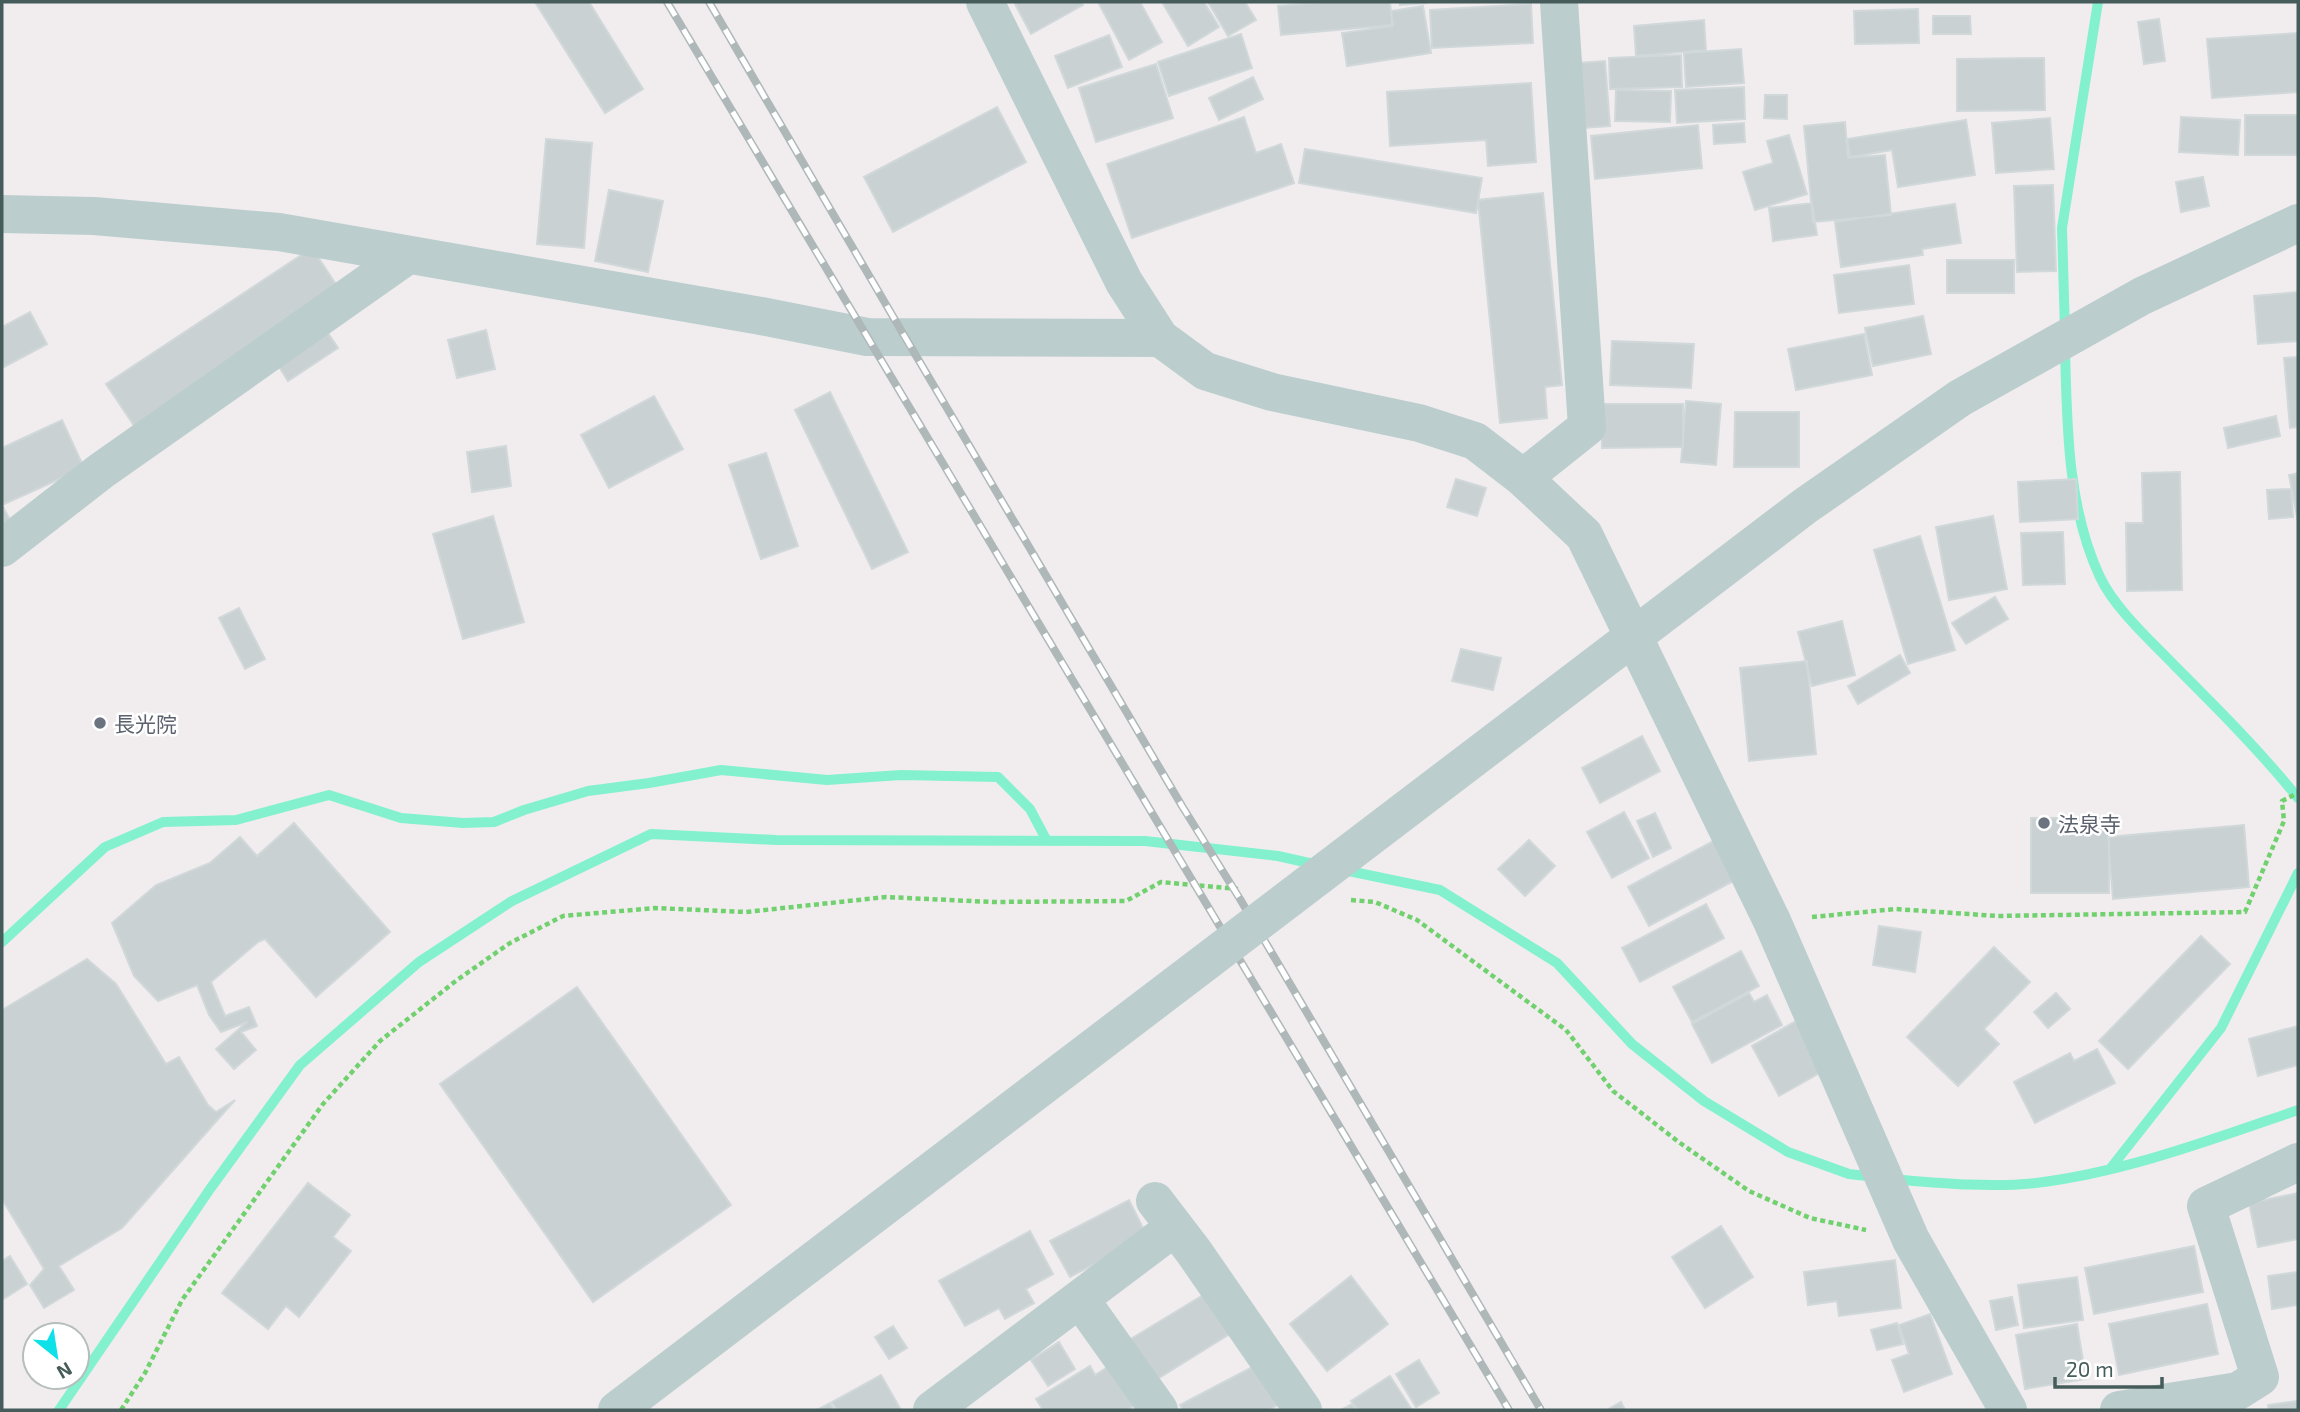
<svg xmlns="http://www.w3.org/2000/svg" width="2300" height="1412" viewBox="0 0 2300 1412" font-family="'Exo 2','Noto Sans JP',sans-serif">
	<rect width="100%" height="100%" fill="#f1edef"/>
	<g fill="none" stroke-linecap="round" stroke-linejoin="round">
		<!-- stream -->
		<path stroke="#83f1ce" stroke-width="10" d="M2065 332 2062 228 2098 2
			M2065 348C2067 424 2067 507 2100 577 2115 609 2151 641 2175 666 2218 709 2260 751 2298 798
			M1344 870 1440 890 1557 963 1632 1044 1704 1101 1788 1152 1849 1174 1876 1177
			M2 942 105 847 163 822 236 820 329 795 401 818 463 823 494 822 524 810 588 791 649 783 721 770 827 780 901 775 998 777 1030 809 1047 841
			M2110 1169 2221 1028 2298 873
			M1892 1179C1939 1183 1988 1188 2036 1183 2126 1172 2213 1139 2298 1110
			M59 1410 210 1189 300 1065 419 962 512 901 651 834 776 840 1145 841 1278 856 1318 865"/>
	</g>
	<!-- building -->
	<path fill="#c9d1d3" stroke="#d1d8da" stroke-width="2" d="M535 2H589L643 89 605 113Z
		M1014 2H1081L1083 5 1031 34Z
		M1098 2H1140L1162 42 1129 60Z
		M1162 2H1204L1219 27 1188 46Z
		M1208 2H1245L1256 20 1228 36Z
		M1328 2H1390L1392 25 1281 35 1278 6Z
		M1400 2H1426V3L1400 5Z
		M1531 4 1533 43 1432 48 1430 10Z
		M1423 6 1431 53 1347 66 1342 33 1393 26 1391 11Z
		M1918 9 1919 43 1855 44 1854 11Z
		M1933 16H1970L1971 34H1933Z
		M2159 19 2165 61 2144 64 2138 22Z
		M1704 20 1706 50 1636 56 1634 26Z
		M2298 33V92L2212 98 2207 39Z
		M1241 34 1252 68 1169 96 1158 62Z
		M1109 35 1122 67 1068 88 1055 56Z
		M1741 49 1744 83 1686 87 1684 53Z
		M1681 55 1682 87 1610 89 1609 58Z
		M2044 58 2045 110 1957 111V59Z
		M1605 61 1610 126 1583 128 1578 63Z
		M1156 64 1173 118 1096 142 1079 88Z
		M1253 77 1263 99 1219 120 1209 98Z
		M1531 83 1536 162 1488 166 1486 140 1390 146 1387 92Z
		M1744 87 1745 119 1677 123 1675 90Z
		M1616 90 1671 91 1670 122 1615 121Z
		M1765 95H1787V119L1764 118Z
		M997 107 1026 162 893 232 864 177Z
		M2245 115H2298V155H2245Z
		M1244 117 1256 153 1281 144 1294 183 1132 238 1107 164Z
		M2181 117 2240 120 2238 155 2179 152Z
		M2050 118 2054 169 1996 173 1992 123Z
		M1966 120 1975 175 1898 187 1892 150 1850 157 1847 139Z
		M1845 122 1848 158 1885 155 1891 215 1813 222 1804 126Z
		M1744 123 1745 142 1714 144 1713 125Z
		M1698 125 1702 168 1595 179 1591 136Z
		M1789 135 1807 194 1755 210 1743 172 1773 163 1767 141Z
		M546 139 592 143 584 248 537 244Z
		M1305 149 1482 178 1476 213 1299 183Z
		M2203 177 2209 206 2181 212 2176 182Z
		M2053 185 2056 271 2017 272 2014 186Z
		M609 190 663 201 648 272 595 261Z
		M1543 193 1562 385 1545 387 1547 418 1500 423 1478 200Z
		M1812 203 1817 235 1773 241 1769 208Z
		M1955 204 1961 243 1922 249 1923 255 1841 267 1835 222Z
		M312 248 341 292 135 427 106 384Z
		M1947 260H2014V293H1947Z
		M1909 265 1914 304 1839 313 1834 275Z
		M2298 292V341L2258 344 2254 296Z
		M30 312 47 344 2 368V327Z
		M1923 316 1931 354 1873 366 1865 328Z
		M326 330 338 348 288 381 276 362Z
		M486 330 495 369 457 378 448 340Z
		M1864 334 1872 375 1796 390 1788 349Z
		M1612 341 1694 344 1691 388 1610 385Z
		M2298 357V427L2290 428 2284 358Z
		M830 392 908 552 872 569 795 410Z
		M654 396 683 449 609 488 581 435Z
		M1686 401 1721 404 1716 465 1681 462Z
		M1601 404H1683V447L1602 448Z
		M1735 412H1799V467H1734Z
		M2276 416 2280 436 2228 448 2224 428Z
		M62 420 84 468 2 505 10 520 2 524V448Z
		M506 446 511 486 472 492 467 452Z
		M766 453 798 546 761 559 729 465Z
		M2180 472 2182 590 2127 591 2126 523H2143L2142 473Z
		M2298 473V522L2289 475Z
		M1456 479 1486 488 1477 516 1447 507Z
		M2076 479 2078 519 2020 522 2018 482Z
		M2291 489 2293 517 2269 519 2267 490Z
		M493 516 524 622 463 639 433 534Z
		M1993 516 2007 589 1949 600 1936 527Z
		M2063 532 2065 584 2023 585 2021 533Z
		M1920 536 1955 650 1908 664 1874 550Z
		M1995 597 2008 619 1966 644 1952 623Z
		M239 608 265 659 245 669 219 618Z
		M1842 621 1855 675 1812 686 1798 632Z
		M1461 649 1501 658 1493 690 1452 681Z
		M1900 655 1910 673 1858 704 1848 686Z
		M1807 661 1816 754 1749 761 1740 668Z
		M1642 736 1660 771 1600 803 1582 768Z
		M1624 812 1649 858 1612 878 1587 832Z
		M1655 813 1671 848 1653 857 1637 821Z
		M2031 818H2109V893H2031Z
		M294 823 390 932 316 997 265 939 258 942 211 982 225 1016 249 1007 257 1026 241 1032 256 1050 234 1069 216 1049 247 1022 221 1032 209 1015 197 985 158 1001 134 976 112 923 156 885 210 863 240 837 257 856Z
		M2244 825 2249 887 2113 899 2108 837Z
		M1529 840 1555 866 1525 896 1498 869Z
		M1715 840 1737 879 1649 926 1628 887Z
		M1706 904 1724 938 1640 982 1622 948Z
		M1879 926 1921 932 1915 972 1873 965Z
		M2201 936 2230 964 2128 1069 2099 1041Z
		M1994 947 2030 982 1984 1029 1999 1044 1958 1086 1907 1037Z
		M1741 951 1759 986 1692 1022 1673 987Z
		M87 959 116 984 166 1064 179 1057 208 1105 216 1112 235 1100 122 1228 59 1266 74 1290 44 1308 30 1285 44 1269 2 1199V1010Z
		M577 987 731 1205 593 1302 440 1084Z
		M1749 993 1754 1002 1767 995 1782 1025 1712 1063 1692 1024Z
		M2056 993 2070 1009 2048 1028 2034 1012Z
		M1796 1021 1823 1071 1779 1096 1752 1046Z
		M2298 1026V1065L2258 1076 2249 1039Z
		M2097 1049 2115 1083 2035 1123 2014 1082 2070 1053 2074 1061Z
		M308 1183 350 1215 333 1237 351 1251 299 1317 286 1306 268 1329 222 1293Z
		M2298 1193V1239L2258 1247 2249 1203Z
		M1129 1200 1147 1236 1070 1277 1050 1241Z
		M1721 1226 1753 1277 1705 1308 1672 1257Z
		M1030 1231 1053 1274 1026 1289 1034 1303 1005 1319 999 1308 965 1326 939 1281Z
		M2194 1246 2203 1292 2094 1314 2085 1268Z
		M10 1256 27 1284 2 1300V1261Z
		M1895 1260 1901 1308 1839 1316 1837 1301 1808 1305 1804 1272Z
		M2298 1272V1305L2272 1309 2268 1276Z
		M1351 1276 1388 1324 1327 1371 1290 1324Z
		M2077 1277 2083 1320 2024 1328 2018 1285Z
		M1208 1292 1233 1332 1154 1381 1129 1340Z
		M2012 1297 2018 1325 1996 1330 1990 1301Z
		M2207 1304 2218 1354 2119 1375 2109 1324Z
		M1930 1314 1952 1374 1904 1392 1892 1360 1909 1354 1899 1325Z
		M1897 1323 1903 1344 1877 1350 1871 1330Z
		M2077 1324 2086 1379 2025 1389 2016 1335Z
		M893 1326 907 1348 889 1359 875 1337Z
		M1059 1342 1075 1369 1048 1386 1031 1360Z
		M1119 1360 1145 1399 1127 1410H1043L1036 1399 1090 1366 1095 1375Z
		M1419 1360 1439 1393 1416 1407 1396 1374Z
		M1256 1365 1278 1405 1268 1410H1183L1180 1405Z
		M881 1375 901 1410H837L832 1402Z
		M1390 1376 1412 1410H1358L1351 1401Z
		M2298 1401V1410H2269L2268 1405Z
		M1621 1402 1625 1410H1607Z
		M830 1403 834 1410H817Z
		M1352 1404 1356 1410H1341Z"/>
	<g fill="none" stroke-linecap="round" stroke-linejoin="round">
		<!-- path -->
		<path stroke="#71d16f" stroke-width="4.5" stroke-dasharray="5 3.5" stroke-linecap="butt" d="M1351 900 1375 902 1417 920 1566 1030 1613 1091 1680 1143 1749 1191 1810 1218 1866 1230
			M1812 917 1896 909 1997 916 2245 912 2284 821 2282 801 2298 793
			M121 1410 145 1373 182 1300 323 1104 380 1041 457 980 510 943 563 916 655 908 746 912 886 897 992 902 1126 901 1161 882 1238 889"/>
		<!-- minor -->
		<path stroke="#bbcecd" stroke-width="38" d="M985 2 1124 282 1160 338 1205 371 1272 392 1419 423 1475 441 1523 478 1584 535 1772 921 1911 1240 2008 1410
			M2 214 94 216 279 232 761 316 867 337 1160 338
			M1523 478 1587 427 1559 2
			M2 548 101 471 408 255
			M1155 1201 1194 1252 1303 1410
			M1080 1299 1159 1410
			M932 1410 1175 1227
			M2119 1410 2238 1391 2260 1377 2206 1206 2298 1162"/>
		<defs>
			<path id="rail" d="M667 2 1509 1410
				M709 2 905 337 1182 806 1240 899 1541 1410"/>
		</defs>
		<!-- rail casing -->
		<use href="#rail" stroke="#afb8b9" stroke-width="8"/>
		<!-- rail -->
		<use href="#rail" stroke="#fff" stroke-width="5" stroke-dasharray="16" stroke-linecap="butt"/>
		<!-- minor-bridge -->
		<path stroke="#bbcecd" stroke-width="38" d="M617 1410 1805 506 1960 398 2142 296 2298 223"/>
	</g>
	<!-- markers -->
	<g fill="#6b7280" stroke="#fff" stroke-width="2.5">
		<circle cx="100" cy="723" r="7"/>
		<circle cx="2044" cy="823" r="7"/>
	</g>
	<g text-anchor="middle" dominant-baseline="central" stroke-width="5" stroke-linejoin="round" paint-order="stroke">
		<!-- worship labels -->
		<g font-size="21" fill="#5b616d" stroke="#fff" text-anchor="start">
			<text x="114" y="723">長光院</text>
			<text x="2058" y="823">法泉寺</text>
		</g>
	</g>
	<!-- border -->
	<rect width="2300" height="1412" fill="none" stroke="#455c5b" stroke-width="7"/>
	<!-- north arrow -->
	<g transform="translate(56 1356) rotate(150)"><circle r="33" fill="#ffffff" stroke="#b5bebd" stroke-width="2"/>
	<path d="M0-5L12 26L0 18L-12 26Z" fill="#0fe1e9"/>
	<text y="-10" font-size="19" font-weight="bold" text-anchor="middle" fill="#455c5b">N</text>
	</g>
	<!-- scale -->
	<path d="M2055 1377v10h107v-10" fill="none" stroke="#455c5b" stroke-width="3.5"/>
	<text x="2066" y="1377" font-size="21" fill="#455c5b" stroke="#ffffff" stroke-width="5" paint-order="stroke">20 m</text>
</svg>
